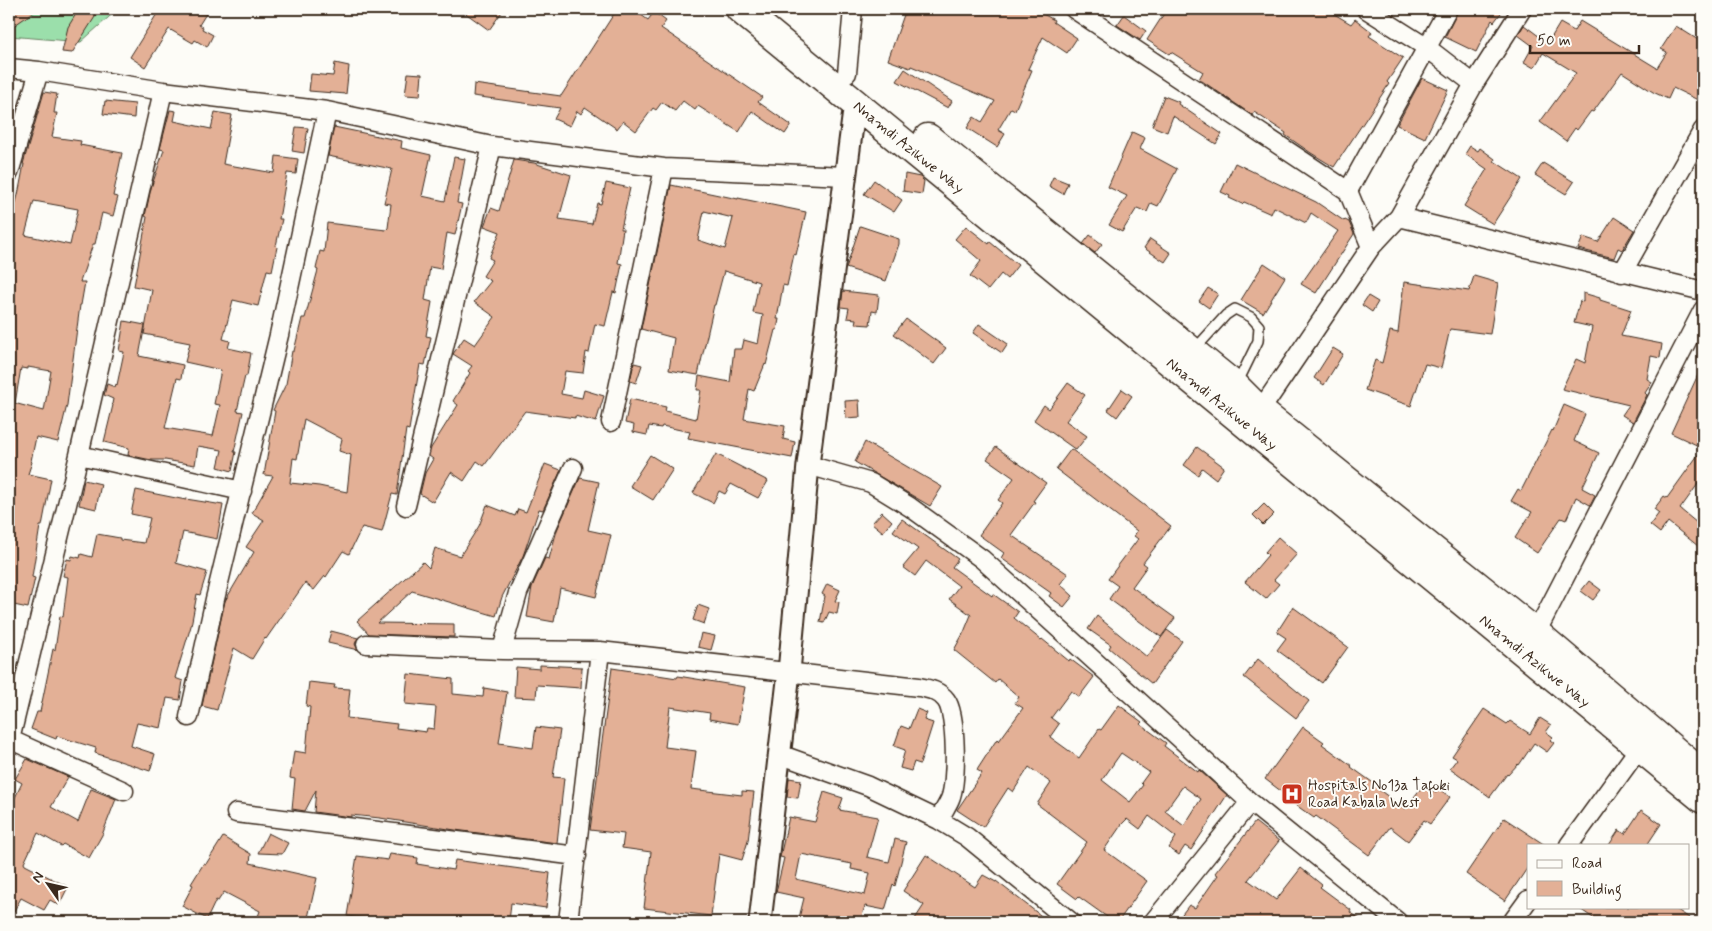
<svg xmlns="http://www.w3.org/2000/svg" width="1712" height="931" font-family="Mynerve,sans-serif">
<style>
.green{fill:#9bdfab;stroke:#6b8464}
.building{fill:#e3b096;stroke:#3b2a1e;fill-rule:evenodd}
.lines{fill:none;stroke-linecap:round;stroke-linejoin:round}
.service-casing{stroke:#3b2a1e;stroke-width:12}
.minor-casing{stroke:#3b2a1e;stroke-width:21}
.tertiary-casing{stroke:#3b2a1e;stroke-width:25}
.trunk-casing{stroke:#3b2a1e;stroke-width:31}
.service{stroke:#fdfcf7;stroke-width:9}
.minor{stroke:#fdfcf7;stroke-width:18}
.tertiary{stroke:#fdfcf7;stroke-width:21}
.trunk{stroke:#fdfcf7;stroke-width:28}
.labels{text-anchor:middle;stroke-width:4;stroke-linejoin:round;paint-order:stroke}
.street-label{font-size:15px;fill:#3b2a1e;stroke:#fdfcf7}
.poi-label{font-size:15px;fill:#3b2a1e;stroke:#fdfcf7;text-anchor:start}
</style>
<rect width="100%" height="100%" fill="#fdfcf7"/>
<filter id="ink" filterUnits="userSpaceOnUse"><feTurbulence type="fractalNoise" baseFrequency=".02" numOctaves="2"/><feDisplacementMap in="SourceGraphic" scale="10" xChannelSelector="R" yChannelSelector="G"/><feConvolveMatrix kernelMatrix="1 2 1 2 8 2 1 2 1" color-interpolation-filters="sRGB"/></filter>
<g filter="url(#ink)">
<path class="green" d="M9,9h109l-37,33 -72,-6z"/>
<path class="building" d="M9,9h29l-29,20z
M79,9h21l-28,44 -10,-1 6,-25z
M160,9h49l-10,16 4,2 -1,2 11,6 -6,12 -12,-7 -2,3 -24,-14 -24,38 -15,-10z
M460,9h44l-15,21z
M617,9h16l15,11 6,-8 12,9 -5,7 101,69 -4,5 33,23 -6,9 -33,-23 -13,21 -41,-26 -3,4 -12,-9 -8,10 -13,-9 -6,8 -3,-2 -17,23 -13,-10 -6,8 -32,-22 -4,7 -4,-3 -7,15 -16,-7 6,-11 -87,-12 1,-12 87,12z
M906,9h128l20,11 -1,2 24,16 -10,15 -24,-16 -15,32 4,1 -17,40 -4,-2 -13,22 7,4 -8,13 -30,-19 7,-11 8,5 13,-21 -84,-35 -1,2 -22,-8z
M1167,9h159l25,15 4,-5 17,13 -3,4 34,22 -16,24 2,2 -55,83 -23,-14 -26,-18 1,-2 -32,-21 -2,3 -53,-36 4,-7 -32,-20 -2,2 -22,-14z
M1459,9h45l-10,13 -2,-2 -16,32 -31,-15z
M1124,15l22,16 -6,9 -23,-15z
M1580,21l77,47 10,-16 -6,-3 15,-23 27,17v46l-5,11 -25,-12 -5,11 -15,-7 -31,-20 -29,40 -2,-1 -14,19 -2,-2 -9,13 -26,-19 36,-49 -33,-20 -9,15 -10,-6 9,-16 -15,-11 6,-10 24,18 12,-20 14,8z
M335,63l14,3 -3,28 -37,-3 2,-17 22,2z
M905,69l47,32 -4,7 -51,-27z
M408,73l14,1 -2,22 -15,-1z
M1422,78l26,12 -23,48 -28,-13z
M44,92l13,2 -3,19h3l-5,24 29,4 -1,4 42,8 -9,43 5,1 -5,19 -11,-3 -7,31h-2l-13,38h5l-4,23h-1l-13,100 -9,37 -22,-5 -5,24 1,1 -4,12 23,5 -9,47h-2l-8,51 3,1 -7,30 -19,-4v-118l3,-18 -3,-1v-239l9,-33 6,-31h-1zM34,201l44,8 -8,36 -45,-10zM28,367l23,4 -7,40 -34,-9 5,1 6,-35 7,1z
M1164,96l15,6 -1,2 44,30 -6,10 -43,-28 -6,16 -15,-6z
M105,101l30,3 -1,14 -31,-4z
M170,110l6,1 -2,10 37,8 4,-17 17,3 -9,49 51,9 2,-17 22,3 -2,15 -9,-1 -8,46h3l-6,27 1,1 -5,24 -5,-1 -9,36 -25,-6 -10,39 7,2 -2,7 23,5 -4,23h-2l-8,35 6,1 -9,40h2l-4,19 -14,-4 4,-17 -24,-4 -3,19 -30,-5h-14l-23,-5 1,-7 -25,-6 9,-37 -1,-1 1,-5 -9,-4 3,-11 8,3 1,-3 1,1 7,-33 -5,-1 5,-30 21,4 -6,31 44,9 -2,14 -4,-1 -12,50 48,8 7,-31 -6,-1 7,-34 -36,-8 5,-19 -46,-9 8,-44 -18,-4 13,-69 -2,-1 6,-28 13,-38 -4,-1z
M296,127l12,1 -4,25 -12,-2z
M334,127l68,14 -1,7 30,7 -9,41 23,5 9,-44 11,2 -8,44 5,1 -7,31 -8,-2 -6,36 -11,-2 -5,33 7,2 -6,34 5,1 -6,28 -5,-1 -11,66 -3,-1 -9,66 -5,-1 -10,38 -20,-5 -13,27 -6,-3 -17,26 -1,-1 -11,14 -9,-7 -39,56 -1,-1 -13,21 -18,-11 -17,62 -15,-4 23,-105 29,-49 -8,-5 18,-27 -12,-7 21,-37 -9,-1 11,-64 -2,-1 13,-26 6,-33h2l8,-33h3l13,-48 -2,-1 4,-18 4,1 3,-29 59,7 2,-2 3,-24 -7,-1 8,-34 -64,-13zM304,419l38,20 -3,12 12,4 -4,37 -28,-6 -29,-3 3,-25 4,1z
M1132,132l13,6 -5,11 37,20 -19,37 -7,-3 -4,9 -10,-4 -15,24 -13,-7 18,-29 -19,-9z
M1470,146l8,5 2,-3 15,11 -1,2 28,18 -29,45 -29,-18 23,-37 -22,-15z
M514,160l20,3 37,12 -12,44 33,5 5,-21 4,1 5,-21 24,5 -9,41h2l-5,34 4,1 -6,29 -3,-1 -8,34 -10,-2 -6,29 -3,-1 -3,21 -18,-2 -4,23 21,4 2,-8 20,6 -8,26 -21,-6v2l-50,-7 -41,55 -7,-5 -13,20 -13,-9 -18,30 -13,-8 5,-21 8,-14 -4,-3 2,-8 27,-43 -5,-4 17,-28 -2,-2 4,-5 -19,-12 11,-16 11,7 20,-28 -21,-15 17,-21 -8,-5 10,-16 -4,-2 11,-26 -16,-6 7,-18 8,3z
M1235,163l81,39 28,19 1,-1 4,2 5,12 -38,59 -15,-9 37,-53 -27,-18 -5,10 -32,-16 -3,7 -27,-12 -2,2 -13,-6 1,-2 -9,-4z
M1543,163l31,19 -8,12 -31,-19z
M905,174l15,3 4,4 -2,13 -19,-3z
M1053,177l15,6 -5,11 -14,-8z
M874,180l28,20 -8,12 -30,-18z
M671,185l67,14v-1l68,14 -10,43 -2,-1 -7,32 -4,-1 -6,34h2l-2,11h-2l-9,35 -1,-1 -11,27 -5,-2 -5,30 41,7 -2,13 12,3 -3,16 -104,-20 2,-6 -28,-6 -1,2 -12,-2 -2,9 -14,-3 1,-7 -9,-2 5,-24 36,8 -1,4 31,8 5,-29h-4l2,-14 31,6 4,-33h8l2,-9 14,4 5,-29 -10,-2 6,-31 -35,-11 -9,34h-1l-16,70 -29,-5 5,-32 -33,-9zM704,211l29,7 -8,31 -27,-9z
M1614,217l20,13 -12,20 -4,-2 -4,10 -36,-9 5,-12 15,5z
M860,226l39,13v5l-13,37 -40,-13z
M966,226l23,18 1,-2 28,23 -11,14 -6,-5 -13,16 -18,-14 11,-15 -26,-22z
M1090,235l12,9 -7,9 -12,-9z
M1150,239l21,14 -6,9 -21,-14z
M1264,263l21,14 -22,36 -22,-13z
M1474,276l24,7 -8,51 -40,-5 -9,39 -16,-4 -14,42 -46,-16 10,-30 7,3 8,-32 8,2 6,-51 65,9z
M1208,288l10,6 -9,14 -10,-7z
M843,291l36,4 -2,17 -5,-1 -2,14 -15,-1 1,-5 -9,-1 2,-10 -8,-1z
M1583,293l17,5v2l31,10 -10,26 41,8 -2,14 -9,-2 -4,23 5,3 -7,11 2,2 -14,27 -11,-7 7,-10 -67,-16 14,-30 9,4 7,-36 -18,-4 6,-22 3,1z
M1368,296l10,6 -6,10 -10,-7z
M906,319l40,29 -12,16 -40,-30z
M979,324l29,20 -6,9 -29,-20z
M1333,348l10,6 -19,31 -10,-7z
M634,363l8,2 -6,18 -6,-2z
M1703,364v84l-32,-15z
M1068,383l17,12 -19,26 21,15 -11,14 -42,-30 10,-15 5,4z
M1122,389l10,7 -15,21 -9,-7z
M859,400l1,17 -14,1 -1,-17z
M1564,405l21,9 -11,27 25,12 -17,35 13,7 -5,10 -14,-8 -10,23 -5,-2 -24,35 -22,-15 17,-26 -21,-11 7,-12 3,2 31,-61 1,1z
M865,442l77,45 -12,19 -75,-44z
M996,447l50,36 -13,18 2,1 -24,33 57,39 -8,10 13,12 -9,11 -15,-11 2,-3 -50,-35 3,-5 -25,-18 23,-32 -4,-3 16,-22 -27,-19z
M1197,447l27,20 -8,12 -14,-11 -4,7 -14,-10z
M1703,448v29l-23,32 23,19v22l-35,-28 -8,11 -10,-8 9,-12 -5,-4 10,-13 3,2z
M1071,449l100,77 -28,37 4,3 -15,21 43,31 -14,19 -52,-38 9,-13 -10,-7 30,-40 -4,-3 3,-5 -81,-62z
M716,454l52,27 -10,17 -27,-14 -6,10 -6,-3 -6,12 -20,-10z
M650,455l23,14 -20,31 -23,-14z
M545,464l16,6 -18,40 -4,-1 -16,47 -21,41 -6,19 -84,-25 -35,32 77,1v13l-85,-3 -12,-13 66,-59 6,6 6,-20 25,8 19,-30 8,-21 28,11 3,-7 8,3z
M580,478l19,4 -11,48 23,5 -15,62 -36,-9 -6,34 -27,-5 5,-30 13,-29 4,1 8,-29z
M84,480l17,4 -5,25 -17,-4z
M136,490l50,10v-1l37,6 -6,34 -34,-7 -7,31 31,9 -7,23 -3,-1 -6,32 -16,52 8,3 -3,19 -13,-2 -6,30 -24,-5 -6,23 24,8 -5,17 -55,-18 1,-5 -39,-12 -1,3 -25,-10 6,-17h3l13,-63 2,1 5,-34 3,1 5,-40 -5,-1 4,-17 4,1 1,-4 8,2 1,-4 11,3 5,-23 23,4v2l24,3 6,-25 -19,-4z
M1264,504l10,10 -11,11 -10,-10z
M882,512l10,9 -9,11 -11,-9z
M902,519l56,40 -6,8 40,29 1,-2 25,18 -4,6 27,22 1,-1 27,22 1,-2 24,18 -15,20 -8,-6 -20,27 8,6 -9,13 29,21 20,-29 2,1 18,-25 23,17 -2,2 26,19 -2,3 34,26 1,-2 28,25 -36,55 -6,-4 -6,9 -10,-7 7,-11 -27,-21 -9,13 -13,-10 -5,5 -18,26 43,31 -29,41h-4l-35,-25 -2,2 -20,-15 30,-42 -50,-38 14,-21 -22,-16 -16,25 -5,-4 -25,39 -26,-17 25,-37 -5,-3 20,-31 2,2 24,-33 -8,-5 4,-6 -21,-18 -3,4 -41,-33 10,-18 7,-17 -22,-16 10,-13 -33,-25 -11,15 -12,-9 15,-18 -25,-18zM1121,753l28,19 -8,11 2,2 -13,17 -28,-22zM1183,786l18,13 -17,27 -19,-15z
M1278,537l19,17 -23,26 5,4 -13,15 -21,-17 23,-27 -3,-3z
M1589,581l12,9 -8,10 -12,-9z
M827,584l13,6 -5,11 4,1 -2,12 -8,-2 -5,11 -4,-1 5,-26 -3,-2z
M698,605l11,4 -5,15 -11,-4z
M1293,607l55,40 -26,36 -45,-33 9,-12 -9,-6z
M1097,616l50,41 20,-27 15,11 -30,43 -43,-36 2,-3 -23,-16z
M331,631l27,7 -3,6 3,6 -30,-7z
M701,633l14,3 -4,14 -13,-3z
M1258,659l51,42 -13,17 -52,-41z
M540,665l42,2 -1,21 -44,-3 -1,13 -22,-1 2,-30 24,2z
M612,668l65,10 1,-2 67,11 -7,37 -29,-5 1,-6 -40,-6 -5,40 31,4 -5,38 51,6v-4l12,1 -6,49 -6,19 -23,-6 -8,62 -67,-8 7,-56 -29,-4 2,-14 -34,-4z
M408,674l45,5v15l30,3 1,-9 23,4 -8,51 34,5 3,-21 24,3 -7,47 11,1 -7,65 -102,-13 -75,-12 -29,-3v2l-37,-5 2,-22 -11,21 -13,-2 3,-30 -5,-1 4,-27 12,2 4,-46 -4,-1 3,-24 26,3 -1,3 16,1 -3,29 50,6 -1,4 30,4 1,-4 7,1 2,-22 -31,-3z
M917,709l10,4 -3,7 9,3 -13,41 -6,-2 -3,9 -11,-3 5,-18 -11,-4 7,-20 8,3z
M1484,709l23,15 3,-3 20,13 10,-16 11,7 -5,7 7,5 -3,3 4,3 -7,9 -13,-9 -15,22 -1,-1 -10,11 -1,-1 -17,23 -40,-29 7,-9 -5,-3z
M1303,727l21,15 -2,2 30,22 -1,1 28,20 -1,2 27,20 19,-25 12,9 3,-4 11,8 -20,27 -6,-4 -16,21 -18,-14 -21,28 -53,-39 -2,2 -21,-15 1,-2 -29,-22z
M27,759l41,18 -17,30 27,15 13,-33 25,10 -14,36 -13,23 -26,-14 -2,2 -23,-13 -14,30 1,2 43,22 -9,18 -9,-5 -6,10 -23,-12 -12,22v-110l13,-27 -7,-4z
M789,778l12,2 -3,18 -11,-1z
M824,792l19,6 -4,12 39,7 -11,40 22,5 6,-23 11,3 -11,44 -2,-2 -8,26 -20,-4 -5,16h-62l6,-24 -28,-6 8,-34 -4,-1 9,-40 26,5zM801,854l51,10 -1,5 19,4 -5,22 -69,-16z
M1641,810l20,14 -14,21h-38l10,-15 6,4z
M1504,818l41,27h-17v22l-23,34 -39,-27z
M1255,822l24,19 -31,39 28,20 25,-32 21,17 -2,2 31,23 -1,2 14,10h-188l13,-17 6,3 23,-33 -3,-2z
M268,833l20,10 -6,11 -24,-1z
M223,837l28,17 -1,9 67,15 -10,44h-51l4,-11 -36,-19 -6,9 -2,-1 -9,19 -25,-13 11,-21 -2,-1 13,-21 2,1z
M390,854l28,4 -1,6 36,6 2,-10 95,13 -4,35 -35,-5 -2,19h-109l-53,-6 10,-60 31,4z
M926,855l49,32 8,-12 13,7v-1l53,41h-136l11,-17 -21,-14z
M1577,907h96l22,15h-96z"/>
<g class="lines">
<g class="service-casing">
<path id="service" d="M1195,349l31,-34 9,-6 16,8 8,9 -1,15 -21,43"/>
</g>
<g class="minor-casing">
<path id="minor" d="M1074,9l274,182 23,56
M1366,9l60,38 48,37
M9,68l30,3 124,20 164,20 165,35 172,22 181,8
M847,73l6,-64
M9,173l30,-102
M1348,191l100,-182
M1399,217l304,74
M1622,273l81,-143
M1260,411l111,-164 28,-30 75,-133 48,-75
M611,422l53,-254
M79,455l163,36
M808,465l63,18 39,24 72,52 268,243 148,120
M406,506l86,-360
M1536,633l167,-323
M366,644l136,6 98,1 319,36c11,2 20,4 27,13 11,14 11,83 4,99 -3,7 -8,14 -11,21
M502,650l16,-57 55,-125
M189,717l26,-118 64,-264 48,-224
M9,739l115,52
M9,744l70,-289 84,-364
M779,754l89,32 71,34 28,17 104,85
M236,813l341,43
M1569,845l71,-98
M568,922l32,-271
M1153,922l97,-120
M1512,922l16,-22"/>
</g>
<g class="tertiary-casing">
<path id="tertiary" d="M760,922l29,-250 19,-207 47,-362"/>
</g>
<g class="trunk-casing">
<path id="trunk" d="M740,9l963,790
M928,138l308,249 24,24 276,222 167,142"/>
</g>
<use href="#service" class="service"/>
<use href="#minor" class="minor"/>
<use href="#tertiary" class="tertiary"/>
<use href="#trunk" class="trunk"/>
</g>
</g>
<defs>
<g id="hospital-square" transform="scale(1.125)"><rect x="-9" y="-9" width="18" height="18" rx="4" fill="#c8321e" stroke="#fdfcf7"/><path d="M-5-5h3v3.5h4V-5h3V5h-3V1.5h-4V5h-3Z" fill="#fff"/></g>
</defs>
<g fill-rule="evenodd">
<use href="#hospital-square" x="1292" y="794"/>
</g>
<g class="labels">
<g class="street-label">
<text transform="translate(909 147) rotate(39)" y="5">Nnamdi Azikwe Way</text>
<text transform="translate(1222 404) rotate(39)" y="5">Nnamdi Azikwe Way</text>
<text transform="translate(1535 661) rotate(39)" y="5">Nnamdi Azikwe Way</text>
</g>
<g class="poi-label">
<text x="1308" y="790">Hospitals No13a Tafoki<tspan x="1308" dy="17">Road Kabala West</tspan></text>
</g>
</g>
<rect width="1712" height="931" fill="none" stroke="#fdfcf7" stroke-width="30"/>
<rect x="15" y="15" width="1682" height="901" fill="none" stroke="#3b2a1e" stroke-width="2" filter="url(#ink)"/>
<rect x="1527" y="844" width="162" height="65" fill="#fdfcf7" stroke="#afa8a0"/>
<rect x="1537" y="860" width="25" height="8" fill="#fdfcf7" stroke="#afa8a0"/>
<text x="1572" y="868" font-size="15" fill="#3b2a1e">Road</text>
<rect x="1537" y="881" width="25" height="15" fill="#e3b096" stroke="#afa8a0"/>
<text x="1572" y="894" font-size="15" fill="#3b2a1e">Building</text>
<g transform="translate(48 884) rotate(304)" stroke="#fdfcf7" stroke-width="4" paint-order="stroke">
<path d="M0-4L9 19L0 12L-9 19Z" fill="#3b2a1e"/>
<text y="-8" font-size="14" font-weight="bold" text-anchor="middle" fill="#3b2a1e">N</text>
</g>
<path d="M1530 45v8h109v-8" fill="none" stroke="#3b2a1e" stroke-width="2.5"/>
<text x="1537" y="45" font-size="15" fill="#3b2a1e" stroke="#fdfcf7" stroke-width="4" paint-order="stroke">50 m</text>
</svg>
